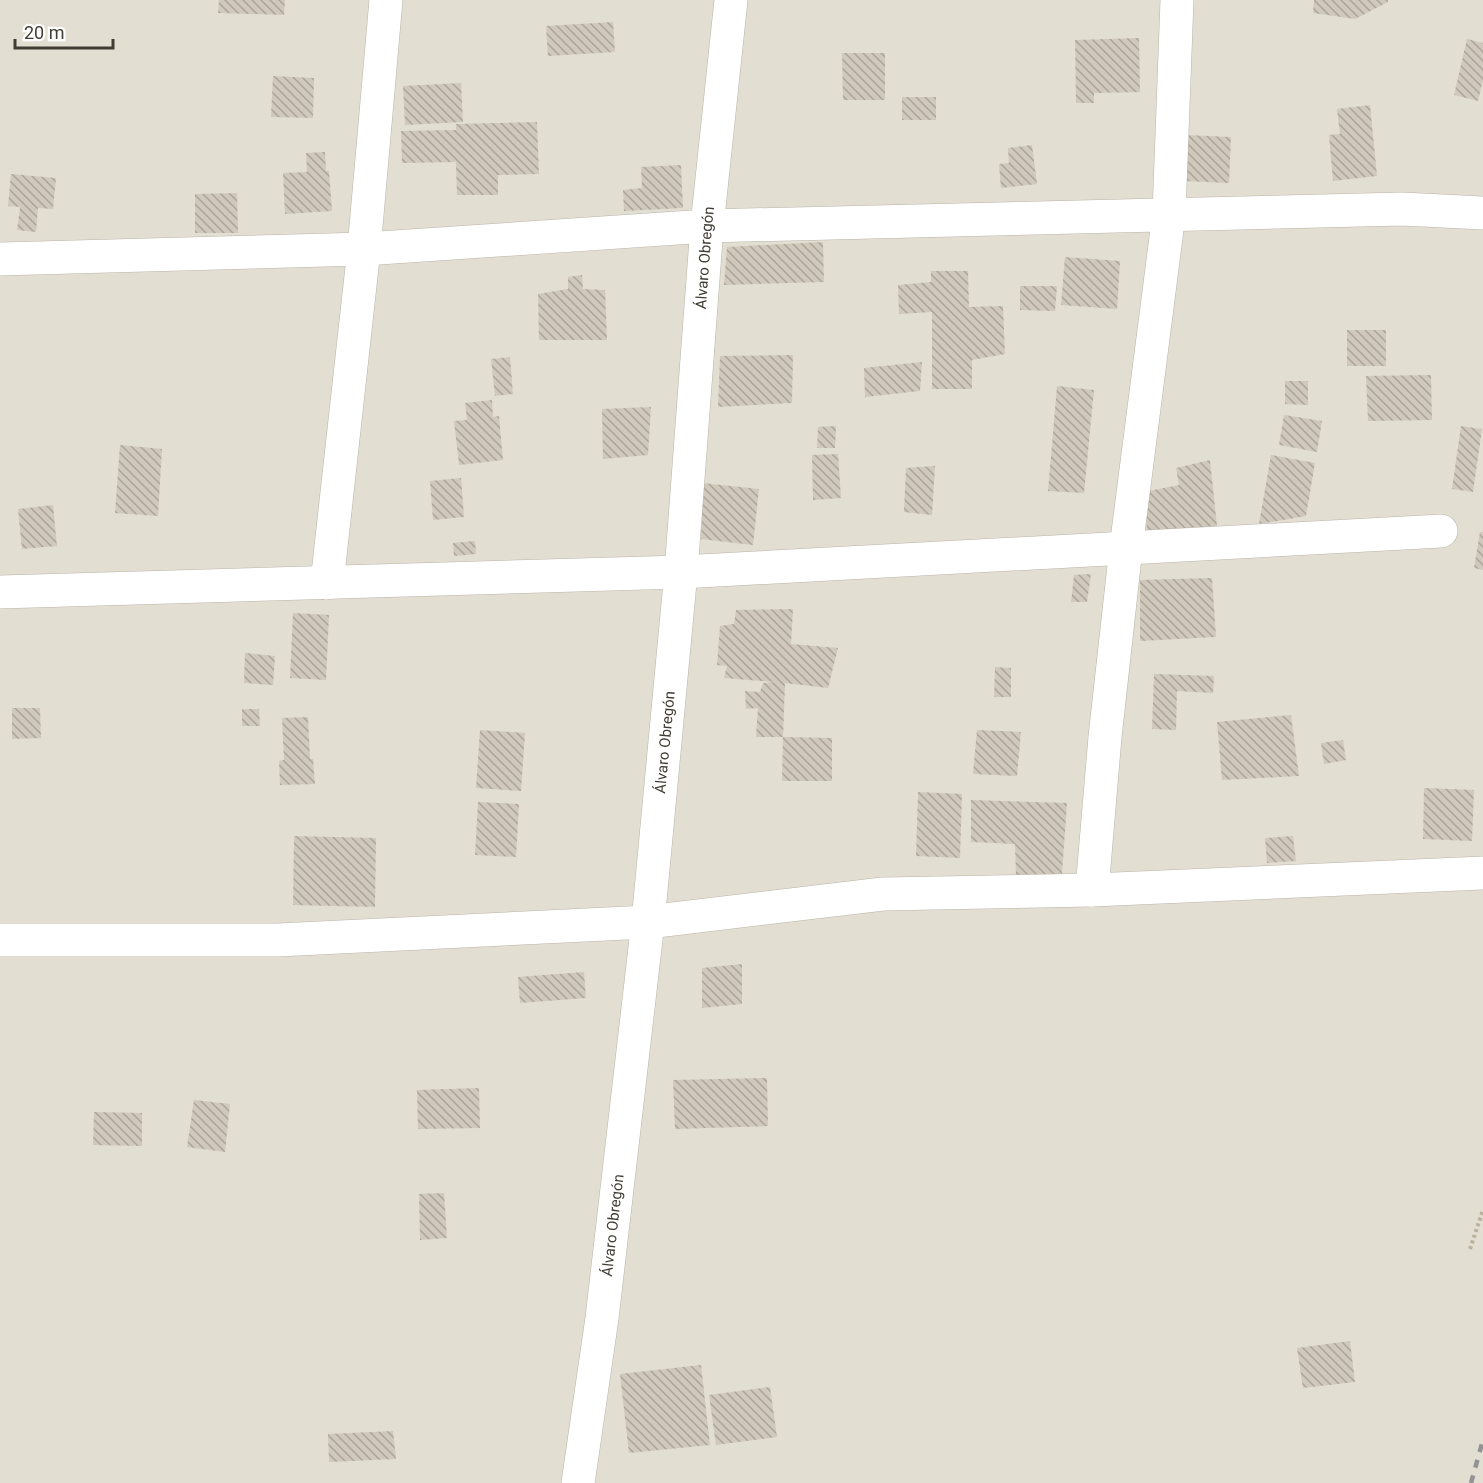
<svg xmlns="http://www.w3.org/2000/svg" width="1483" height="1483" font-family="Roboto,sans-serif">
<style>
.residential{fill:#e3ded2}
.building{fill:url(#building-back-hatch)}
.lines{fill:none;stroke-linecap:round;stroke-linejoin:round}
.minor-casing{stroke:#bab4a8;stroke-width:34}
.path{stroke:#bab09b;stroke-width:4;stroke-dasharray:3 3;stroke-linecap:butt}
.minor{stroke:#fff;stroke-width:33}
.rail{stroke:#939393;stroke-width:4.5;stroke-dasharray:8 8;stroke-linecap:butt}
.labels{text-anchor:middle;stroke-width:6;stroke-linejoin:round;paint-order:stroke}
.street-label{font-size:15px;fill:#413d34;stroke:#fff}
</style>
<defs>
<pattern id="building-back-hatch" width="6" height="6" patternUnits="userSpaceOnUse" patternTransform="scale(1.5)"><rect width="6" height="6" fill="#d0c8bb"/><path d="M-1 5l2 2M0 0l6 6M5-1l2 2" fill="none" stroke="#aaa499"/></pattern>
</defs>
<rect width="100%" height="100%" fill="#f0ede4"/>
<path class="residential" d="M0,0h1483v1483h-1483z"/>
<path class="building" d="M219,0h66l-1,15 -66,-2z
M1314,0h74v2l-33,17 -42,-6z
M613,22l2,30 -67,4 -2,-30z
M1139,38l1,54 -46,1v10h-18l-1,-63z
M1467,39l16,4v37l-5,21 -24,-6z
M842,53h43v47h-42z
M273,76l41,2 -1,40 -42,-1z
M461,83l2,39 -58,3 -2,-39z
M902,97h34v23h-34z
M1370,105l7,71 -44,5 -4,-46 11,-1 -3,-25z
M537,122l2,52 -41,1v20h-41l-1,-33 -54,1 -1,-32 55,-1v-6z
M1187,135l44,2 -2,46 -44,-2z
M1032,145l5,39 -36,4 -2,-24 10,-1 -1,-15z
M325,152l1,19h3l3,40 -47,3 -2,-41 24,-1 -1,-19z
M681,165l2,43 -59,3 -1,-21 19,-2 -1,-21z
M11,174l45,4 -3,31 -15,-1 -2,24 -19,-2 3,-23 -12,-1z
M237,193l1,40h-43v-39z
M823,242l1,40 -100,3 3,-38z
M1065,257l55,4 -3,48 -56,-4z
M931,271h37l1,36 34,-1 2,48 -33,6v29h-40v-77l-33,2 -1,-29 33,-3z
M582,275l1,14 22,1 2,50h-68l-1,-46 30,-5v-12z
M1020,286h37l-2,25 -35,-1z
M1347,330h39v36h-39z
M793,355l-1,48 -74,4 2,-51z
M510,357l3,37 -18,2 -4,-37z
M922,362l-2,29 -55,6 -1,-29z
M1431,375l1,45 -64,1 -2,-45z
M1285,381h23v24l-23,-1z
M1057,386l37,4 -10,103 -36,-2z
M492,400l1,17 6,-1 4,44 -44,5 -5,-44 13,-1 -2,-17z
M651,407l-3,48 -45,4 -1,-50z
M1284,415l38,6 -5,31 -38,-7z
M836,426l-1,22h-18l1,-21z
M1461,426l21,3 -9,63 -21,-3z
M120,445l42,4 -4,67 -43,-3z
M838,454l3,44 -28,2 -1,-45z
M1271,455l44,8 -9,53 -47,8z
M1210,460l7,66 -70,5 -3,-39 35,-7 -3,-17z
M935,466l-3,49 -28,-3 2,-44z
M461,478l3,39 -31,3 -3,-39z
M703,483l56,6 -6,56 -52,-6z
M53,505l4,41 -35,3 -4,-40z
M1480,532h3v38l-9,-2z
M475,541l1,13 -22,2 -1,-13z
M1091,574l-4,28h-16l3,-27z
M1212,578l4,59 -76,4v-61z
M793,609l-2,35 47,4 -10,40 -43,-5 -2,54h-27l2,-29 -12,1 -1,-18 15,1 3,-9 12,-1 -51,-4 3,-12 -10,-1 3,-39 14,-2 2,-14z
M293,613l36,2 -3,65 -36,-2z
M245,653l30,3 -2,29 -29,-2z
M995,667l16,1v29h-17z
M1154,674l60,2 -1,17 -36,-2 -1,39 -24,-1z
M12,708h28l1,30 -29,1z
M242,709h17l1,17h-18z
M1291,715l8,61 -77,4 -5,-58z
M308,717l2,42h3l2,25 -35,1 -1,-24 5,-1 -2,-42z
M480,730l45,3 -4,58 -45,-3z
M977,730l44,2 -4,44 -44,-2z
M783,737l49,1v43h-50z
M1343,740l3,20 -22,4 -3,-21z
M1424,788l50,2 -2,51 -49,-2z
M918,792l44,2 -2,64 -44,-2z
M971,800l96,3 -5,71 -46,2 -1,-32 -44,-2z
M478,802l41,2 -3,53 -41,-2z
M294,836l82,2 -1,69 -82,-2z
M1293,836l3,25 -29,2 -2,-25z
M742,964v40l-40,4v-40z
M584,972l2,26 -66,5 -2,-26z
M767,1078l1,48 -93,3 -2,-49z
M479,1088l1,40 -62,1 -1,-39z
M194,1100l36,4 -5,48 -38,-5z
M94,1112l48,1v33l-49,-1z
M444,1193l3,45 -27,2 -1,-46z
M1350,1341l5,41 -52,6 -6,-40z
M701,1365l9,80 -81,8 -9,-79z
M770,1387l7,50 -61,8 -7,-50z
M393,1431l3,28 -67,3 -1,-28z"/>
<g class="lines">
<g class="minor-casing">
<g id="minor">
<path d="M1177,0l-8,214 -43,334 -21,189 -13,153 391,-17"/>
<path d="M0,259l364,-10 343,-23 695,-17 81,4"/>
<path d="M327,583l37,-334 22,-249"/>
<path d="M0,592l681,-20 760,-41"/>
<path d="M0,940h278l370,-18 235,-28 209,-4"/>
<path id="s1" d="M578,1483l24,-165 46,-396 33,-350 26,-346 24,-226"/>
</g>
</g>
<path class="path" d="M1470,1249l13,-39"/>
<use href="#minor" class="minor"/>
<path class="rail" d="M1471,1483l12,-43"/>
</g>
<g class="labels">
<g class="street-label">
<text dy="5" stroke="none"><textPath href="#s1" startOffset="1232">Álvaro Obregón</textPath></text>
<text dy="5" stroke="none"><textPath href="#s1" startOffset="746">Álvaro Obregón</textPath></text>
<text dy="5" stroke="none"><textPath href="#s1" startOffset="260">Álvaro Obregón</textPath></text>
</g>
</g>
<path d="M15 39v9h98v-9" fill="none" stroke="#413d34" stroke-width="3"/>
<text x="24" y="39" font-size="18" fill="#413d34" stroke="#ffffff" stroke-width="4.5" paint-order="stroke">20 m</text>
</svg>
